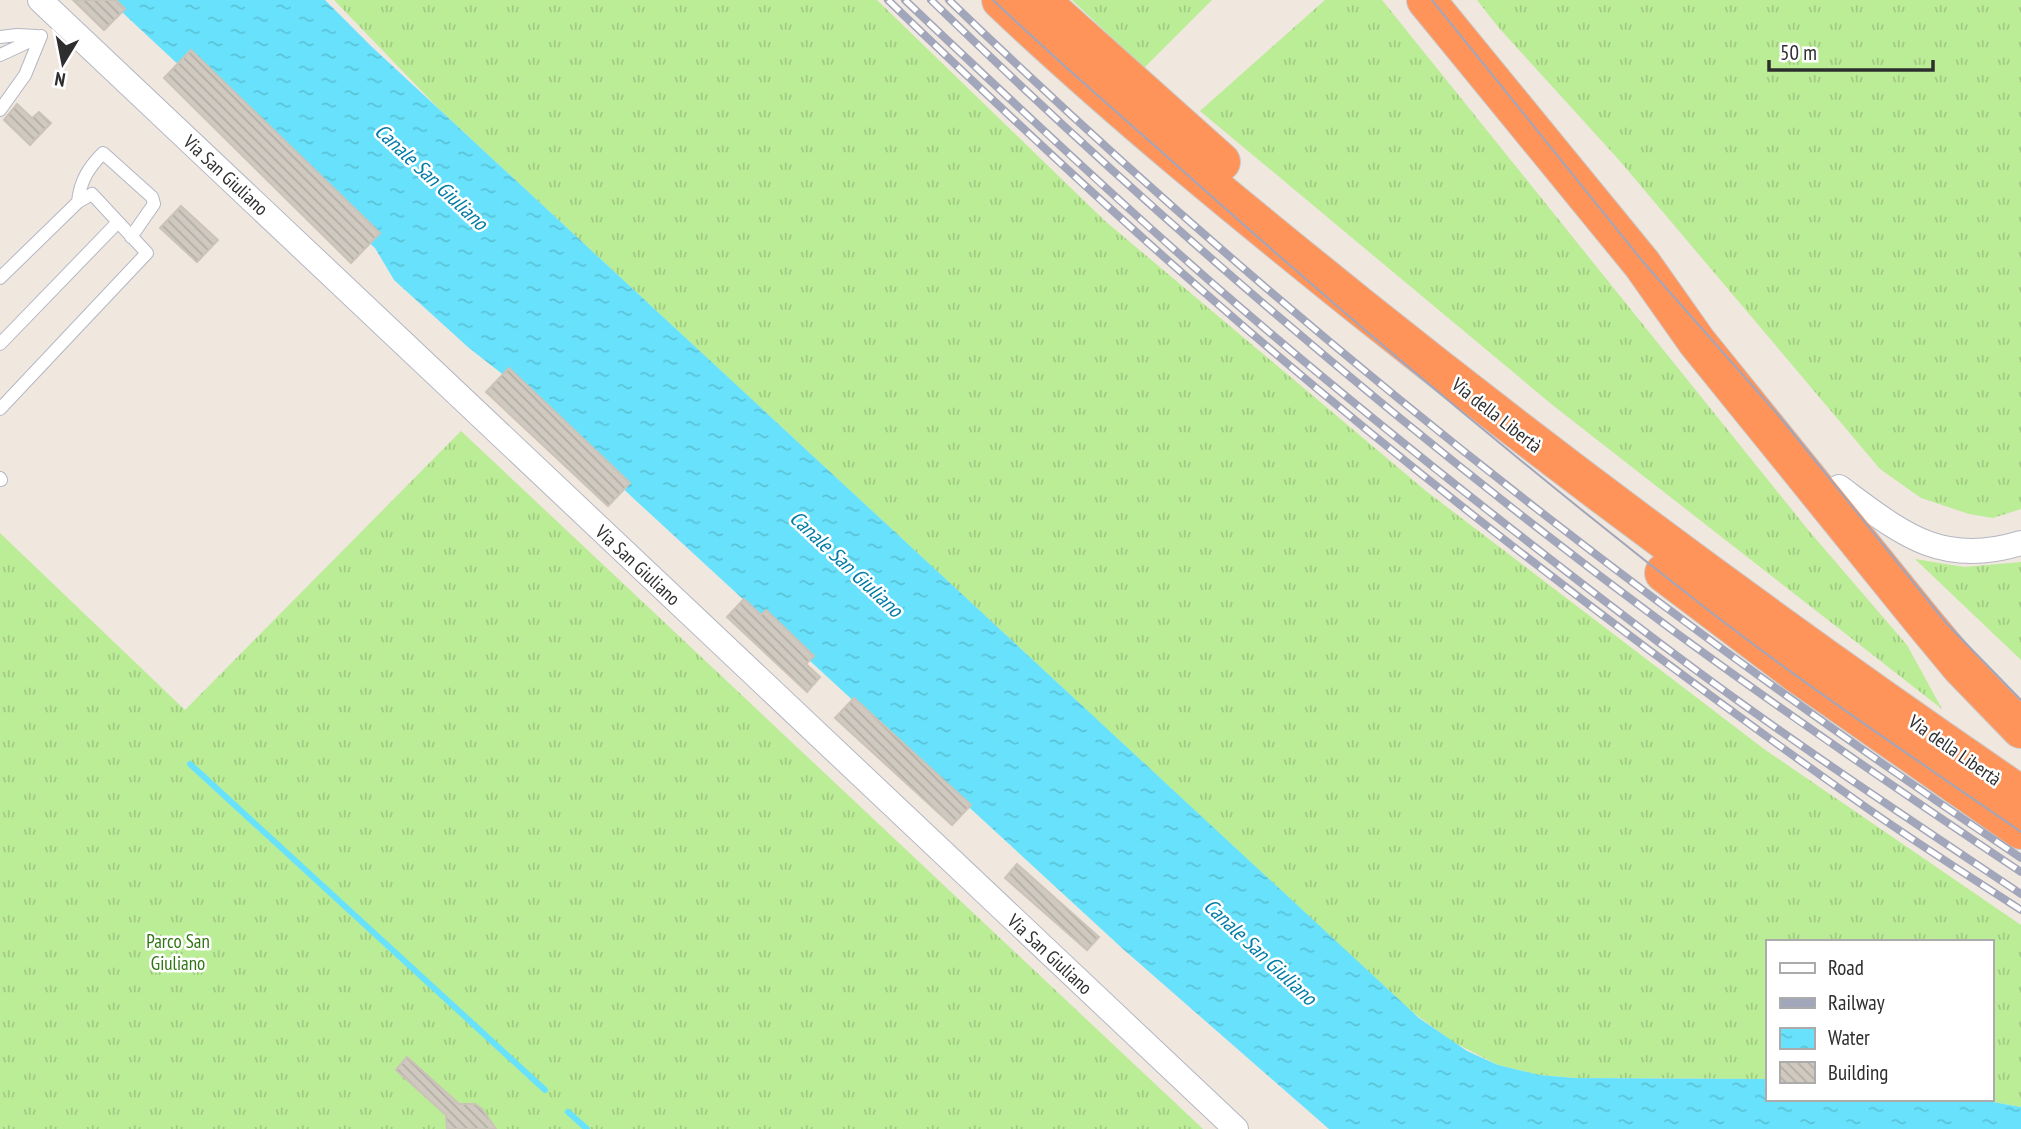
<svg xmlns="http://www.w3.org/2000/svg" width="2021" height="1129" font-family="'PT Sans Narrow',sans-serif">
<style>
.grass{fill:url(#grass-tufts)}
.water{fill:url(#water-ripples)}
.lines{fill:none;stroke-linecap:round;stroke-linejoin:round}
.stream{stroke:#68e2fc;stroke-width:6}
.building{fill:url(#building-back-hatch);stroke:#ccc3b8;stroke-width:2}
.lane-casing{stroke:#b3b7c2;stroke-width:14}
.street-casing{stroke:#b3b7c2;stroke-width:26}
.highway-casing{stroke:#c9c9c9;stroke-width:40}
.lane{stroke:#fff;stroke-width:12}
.street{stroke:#fff;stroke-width:24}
.highway{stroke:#ff945b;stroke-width:38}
.tram{stroke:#a1a6ba;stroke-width:2}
.rail-casing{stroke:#a1a6ba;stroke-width:8}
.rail{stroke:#fff;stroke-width:5;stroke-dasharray:16;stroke-linecap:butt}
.labels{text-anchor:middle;stroke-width:5;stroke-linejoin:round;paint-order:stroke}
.street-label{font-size:19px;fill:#2e2e2e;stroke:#fff}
.park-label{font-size:19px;fill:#307513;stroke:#fff}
.water-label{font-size:21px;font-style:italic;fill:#017ca7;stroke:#fff}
</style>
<defs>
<pattern id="grass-tufts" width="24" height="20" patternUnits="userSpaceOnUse" patternTransform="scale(1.75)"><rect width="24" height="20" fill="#bbec96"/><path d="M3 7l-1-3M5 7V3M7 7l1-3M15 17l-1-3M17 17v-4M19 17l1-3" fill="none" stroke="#a1cb82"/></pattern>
<pattern id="water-ripples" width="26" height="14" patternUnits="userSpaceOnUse" patternTransform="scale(1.75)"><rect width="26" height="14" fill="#68e2fc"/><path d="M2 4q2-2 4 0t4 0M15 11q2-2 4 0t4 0" fill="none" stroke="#5ac2d8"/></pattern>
<pattern id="building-back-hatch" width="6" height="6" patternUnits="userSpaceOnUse" patternTransform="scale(1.75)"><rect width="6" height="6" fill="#cfc9c0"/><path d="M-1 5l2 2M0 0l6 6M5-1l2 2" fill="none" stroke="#b2ada5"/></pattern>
</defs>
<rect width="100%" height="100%" fill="#f0e7df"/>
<path class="grass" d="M334,0h543l228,221 321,270 338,258 257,176v182l-45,-8h15v-157h-224v137l-192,-1 -35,-3 -42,-10 -45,-23 -42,-31 -971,-901z
M1072,0h140l-68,68z
M1325,0h57l427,531 98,114 35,64 -387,-302 -355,-296z
M1477,0h544v509l-28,9 -24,-4 -48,-16 -41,-29 -261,-309 -120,-132z
M461,431l742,698h-1203v-596l185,177z
M1915,559l49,8 57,-5v98z"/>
<path class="water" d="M109,0h216l46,46 1048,972 48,33 31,14 42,10 35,3 192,1v20h209l45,8v22h-692l-206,-180 -491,-452 -131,-124 -32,-25 -75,-68 -19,-32z"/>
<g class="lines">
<path class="stream" d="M190,764l355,326
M568,1112l19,17"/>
</g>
<path class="building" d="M73,0h43l9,9 -21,21z
M191,50l189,183 -29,30 -187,-185z
M17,104l15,14 7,-6 12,11 -21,22 -26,-25z
M181,206l37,34 -21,22 -37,-34z
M509,368l121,115 -22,23 -122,-114z
M744,599l17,16 5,-5 48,46 -8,8 14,13 -13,15 -80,-75z
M854,698l117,107 -19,20 -117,-107z
M1017,864l82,73 -12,13 -82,-72z
M407,1057l52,47h16l7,5 14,20h-49l-1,-14 -50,-45z"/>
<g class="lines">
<g class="lane-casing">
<path id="lane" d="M0,37l17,-2 20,1
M0,55l41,-19
M0,110l25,-35 16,-39
M78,202c2,-21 11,-35 25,-49l49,44 2,7 -23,33
M0,278l78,-76 14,-8 55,59 -147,156
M0,344l118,-122
M0,478l1,2"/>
</g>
<g class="street-casing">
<path id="street" d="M40,0l1196,1129
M1839,487c61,45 101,81 182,56"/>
</g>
<g class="highway-casing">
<path id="highway" d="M1001,0c115,109 238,209 361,308 214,171 434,333 659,487
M1040,0l181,162
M1426,0l216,264 55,78 225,278 39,47 60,62
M1664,573l135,102 222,155"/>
</g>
<use href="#lane" class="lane"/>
<use href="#street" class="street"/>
<use href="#highway" class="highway"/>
<path class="tram" d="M993,0c64,61 132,119 198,178 169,151 342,296 521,435 100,77 205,147 309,219
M1432,0l212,263 136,154 167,207 74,76"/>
<g class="rail-casing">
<path id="rail" d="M888,0c104,100 209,199 317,293 207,181 427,349 652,508 53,38 109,73 164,109
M905,0c101,96 202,191 307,283 145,126 296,245 449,361 116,88 239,169 360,250
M931,0c232,225 484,440 744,632 113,83 229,162 346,240
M949,0c331,319 690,603 1072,858"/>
</g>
<use href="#rail" class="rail"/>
</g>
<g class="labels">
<g class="street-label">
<text transform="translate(226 175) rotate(43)" y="7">Via San Giuliano</text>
<text transform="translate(1497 415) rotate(38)" y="7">Via della Libertà</text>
<text transform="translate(638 565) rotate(43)" y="7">Via San Giuliano</text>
<text transform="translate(1955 750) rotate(35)" y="7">Via della Libertà</text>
<text transform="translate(1050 954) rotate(43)" y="7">Via San Giuliano</text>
</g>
<g class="park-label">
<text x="178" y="948">Parco San<tspan x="178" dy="22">Giuliano</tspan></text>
</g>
<g class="water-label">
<text transform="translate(431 177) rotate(43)" y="7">Canale San Giuliano</text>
<text transform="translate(846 564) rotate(43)" y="7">Canale San Giuliano</text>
<text transform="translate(1260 952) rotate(43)" y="7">Canale San Giuliano</text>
</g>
</g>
<rect x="1766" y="940" width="228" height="161" fill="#ffffff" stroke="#ababab" stroke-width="2"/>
<rect x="1780" y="963" width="35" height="10" fill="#ffffff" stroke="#ababab" stroke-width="2"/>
<text x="1828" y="975" font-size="21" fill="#2e2e2e">Road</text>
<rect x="1780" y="998" width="35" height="10" fill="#a1a6ba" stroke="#ababab" stroke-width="2"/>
<text x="1828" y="1010" font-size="21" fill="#2e2e2e">Railway</text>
<rect x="1780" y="1028" width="35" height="21" fill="url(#water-ripples)" stroke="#ababab" stroke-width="2"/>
<text x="1828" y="1045" font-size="21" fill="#2e2e2e">Water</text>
<rect x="1780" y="1062" width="35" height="21" fill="url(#building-back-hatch)" stroke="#ababab" stroke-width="2"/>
<text x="1828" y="1080" font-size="21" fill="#2e2e2e">Building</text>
<g transform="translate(63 63) rotate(190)" stroke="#ffffff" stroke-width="5" paint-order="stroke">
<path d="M0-5L12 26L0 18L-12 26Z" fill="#2e2e2e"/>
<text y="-10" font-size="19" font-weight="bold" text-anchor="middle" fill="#2e2e2e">N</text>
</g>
<path d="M1769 60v10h164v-10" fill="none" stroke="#2e2e2e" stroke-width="3.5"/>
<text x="1780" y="60" font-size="21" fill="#2e2e2e" stroke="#ffffff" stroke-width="5" paint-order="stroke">50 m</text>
</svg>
